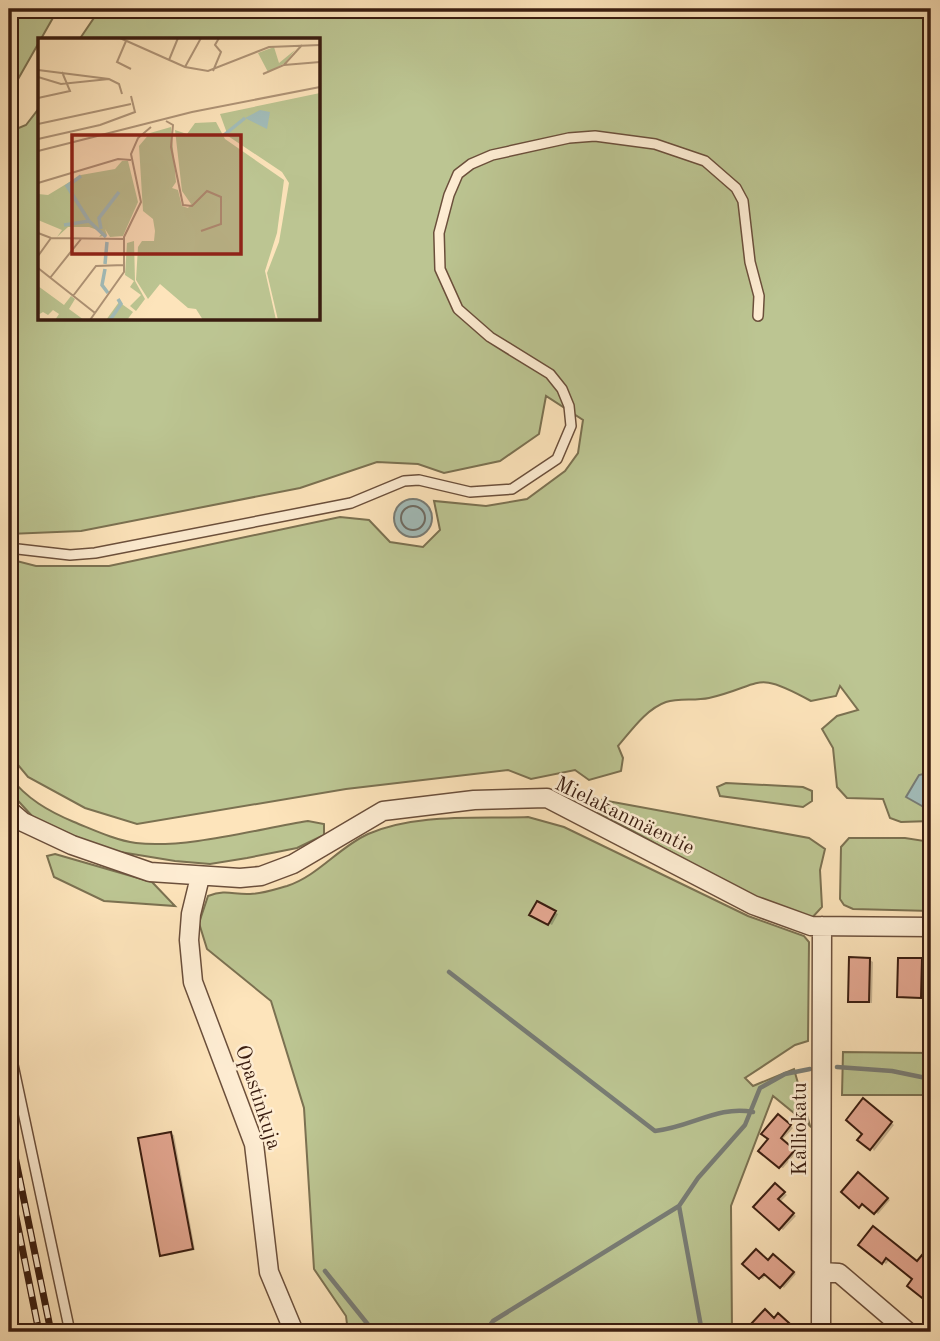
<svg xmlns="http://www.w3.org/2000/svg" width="940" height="1341" font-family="'Old Standard TT',serif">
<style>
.green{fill:#bcc592;stroke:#7b7151;stroke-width:2}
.water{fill:#a2bcb9;stroke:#787c75;stroke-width:2}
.shadow{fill:#0003}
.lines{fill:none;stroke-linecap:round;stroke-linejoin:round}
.shore{stroke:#6e6c64;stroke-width:2}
.stream{stroke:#787c75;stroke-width:4.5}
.building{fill:#e4a791;stroke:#3a1d10;stroke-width:2}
.service-casing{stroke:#6b4f3b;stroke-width:12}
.minor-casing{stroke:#6b4f3b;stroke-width:21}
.service{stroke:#feedd3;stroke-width:9}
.minor{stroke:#feedd3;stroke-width:18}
.rail-casing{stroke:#3a1d10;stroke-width:7}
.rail{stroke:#feedd3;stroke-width:4.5;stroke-dasharray:13;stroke-linecap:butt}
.labels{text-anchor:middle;stroke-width:5;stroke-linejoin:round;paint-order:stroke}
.street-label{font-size:21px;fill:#3a1d10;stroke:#feedd3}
.inset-river{fill:none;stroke:#a2bcb9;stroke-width:3.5}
.inset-road{fill:none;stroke:#af9477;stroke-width:2}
.view{fill:#8f2418;fill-opacity:0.15;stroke:#8f2418;stroke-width:3.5}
.inset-edge{fill:none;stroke:#3a1d10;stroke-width:3.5}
</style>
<rect width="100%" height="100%" fill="#fde4bb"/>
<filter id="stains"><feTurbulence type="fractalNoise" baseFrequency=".00286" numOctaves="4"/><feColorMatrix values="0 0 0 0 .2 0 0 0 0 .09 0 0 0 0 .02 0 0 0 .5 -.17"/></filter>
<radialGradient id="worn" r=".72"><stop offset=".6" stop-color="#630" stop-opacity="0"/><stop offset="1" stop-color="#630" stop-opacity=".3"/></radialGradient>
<path class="green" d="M9,9h49l-49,86z
M100,9h831v812l-30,1 -11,-4 -7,-19 -36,-1 -10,-11 -4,-39 -11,-19 15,-13 21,-6 -18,-24 -4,10 -25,5c-58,-32 -47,-16 -102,-3 -14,3 -30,0 -43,4 -20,7 -35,29 -48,44l5,12 -2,13 -32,9 -14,-10 -44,9 -23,-9 -162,19 -209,35 -52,-16 -57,-31 -19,-23v-195l27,7h73l231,-49 29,3 21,22 33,5 17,-17 -6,-29 52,5 41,-7 38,-28 13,-18 5,-33 -37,-24 -7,38 -39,27 -56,12 -26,-9 -41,-2 -77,26 -219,43 -72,3v-402l17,-7 14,-18v211h278v-278h-239z
M9,776c18,23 39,35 65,46 20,8 41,18 62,21 49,6 122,-14 172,-22l16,3v11l-27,13 -50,10 -37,6 -35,-3 -73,-12 -69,-32 -24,-26z
M726,783l77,4 9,4v10l-9,6 -83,-11 -3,-9z
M602,800l207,38 16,11 -5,21 2,37 -13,14 -36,-13 -175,-96z
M528,817l36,10 184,89 56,20 5,6 -1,99 -13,4 -50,33 8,8 41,-17 16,57 -37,-30 -42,110 1,126h-384l-2,-16 -32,-47 -10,-161 -33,-107 -64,-52 -8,-26 9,-27c19,-7 25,-1 42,-2 12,0 26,-5 37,-8 31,-10 52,-39 81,-52 48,-21 109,-15 160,-17z
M849,838h56l26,4v69l-78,-2 -9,-4 -4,-6 1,-52z
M55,854l97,28 23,24 -71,-5 -50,-24 -7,-21z
M843,1052l88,1v42h-89z"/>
<path class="water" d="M394 518a19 19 0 1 1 38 0a19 19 0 1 1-38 0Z
M931,772v39l-25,-14 13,-22z"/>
<path class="shadow" d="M538,903l20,11 -6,11 -20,-11z
M870,960l3,2 -1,41 -20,-1 -3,-1z
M921,960l3,2 -1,37 -21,-1 -3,-2z
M866,1102l28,23 -20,26 -9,-17z
M782,1118l11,10 -11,12 15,12 -14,16 -3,-1z
M171,1134l3,1 21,115 -30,6 -3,-2z
M861,1176l29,24 -12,14 -12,-9 -6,1z
M778,1187l9,8 -7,7 16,14 -13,14 -27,-23z
M860,1245l58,18 4,-5 9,6v39l-22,-17 6,-8 -25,-19 -4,5z
M777,1258l19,16 -12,14 -17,-14 -4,5 -3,-1 9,-17z"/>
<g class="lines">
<path class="shore" d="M401 518a12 12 0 1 1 24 0a12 12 0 1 1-24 0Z"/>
<path class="stream" d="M449,972l206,159c37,-4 63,-26 98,-19
M837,1067l55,4 39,8
M325,1271l49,61
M485,1332l8,-11 186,-115
M702,1332l-23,-126 19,-28 47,-53 15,-37 25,-14 25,-5"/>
</g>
<path class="building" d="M537,901l19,10 -8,14 -19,-10z
M849,957l21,1 -1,44h-21z
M898,958h24l-1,40 -24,-1z
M863,1098l29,24 -22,28 -13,-10 5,-6 -16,-14z
M778,1114l13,11 -10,13 14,12 -16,18 -21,-17 10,-12 -7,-5z
M171,1132l22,117 -33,7 -22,-118z
M858,1172l30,26 -14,16 -12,-10 -3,4 -18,-16z
M775,1183l10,9 -7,7 16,14 -15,17 -26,-23z
M873,1226l44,35 5,-6 9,8v42l-24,-19 5,-7 -26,-21 -4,6 -24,-19z
M756,1249l12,11 5,-6 21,18 -14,16 -16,-14 -5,5 -17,-15z
M765,1309l9,9 4,-5 21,19h-39l-9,-8z"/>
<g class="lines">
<g class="service-casing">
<path id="service" d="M9,548l61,7 25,-2 256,-50 53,-22 15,-1 51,12 42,-3 45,-30 14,-33 -2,-20 -7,-17 -12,-15 -60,-37 -32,-28 -18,-40 -1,-36 10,-38 9,-21 13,-10 21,-9 77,-17 26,-2 60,8 50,17 31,27 7,13 7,61 9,34 -1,20
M9,1046l61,286"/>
</g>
<g class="minor-casing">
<path id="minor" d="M9,810l14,12 49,23 78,27 90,6 21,-2 32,-12 90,-53 91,-11 73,-2 206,107 58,21 120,1
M200,877l-9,37 -2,26 4,42 61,162 15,128 25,60
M822,1272l17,1 69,59
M821,1332l1,-406"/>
</g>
<use href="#service" class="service"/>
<use href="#minor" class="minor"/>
<g class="rail-casing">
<path id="rail" d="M9,1127l42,205
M9,1182l30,150"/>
</g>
<use href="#rail" class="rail"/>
</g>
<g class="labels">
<g class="street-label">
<text transform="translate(625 815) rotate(26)" y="7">Mielakanmäentie</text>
<text transform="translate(259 1097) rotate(72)" y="7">Opastinkuja</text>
<text transform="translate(799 1129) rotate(-90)" y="7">Kalliokatu</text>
</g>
</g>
<g transform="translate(38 38)">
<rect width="282" height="282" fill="#fde4bb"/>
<path d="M236,9l5,16 16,-13 -10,13 -17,9 -10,-19zM282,55v227h-42l-11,-47 12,-31 10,-59 -7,-11 -54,-36 -8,-22zM178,84l9,17 59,41 -7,53 -12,38 11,49h-73l-7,-11 -8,-1 -28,-24 -12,15 -12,-19 2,-33 4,-6h12l1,-10 -2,-12 -10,-8 -4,-65 11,-13 21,-6 5,55 -4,6 6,2 4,16 6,2 3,-4 -9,-13 -7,-61 12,4 8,-11zM84,123h6l10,41 -15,34 -13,1 -5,-8 2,6 -8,2 4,-5 -14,-5h-21l-11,10 5,-7 -24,-10v-26l10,1 33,-20 34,-6zM96,203l1,40 10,18 -9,12 -6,-5 11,-11 -11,-8 4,-6 -9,-6 2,-32zM0,248l26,19 7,-9 4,3 -6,10 15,11h-29l4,-6 -6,-4 -5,5 -5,-3 -5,3zM81,264l14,10 -6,8h-21z" fill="#bcc592"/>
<path d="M222,72l10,2 -3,17 -22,-11z" fill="#a2bcb9"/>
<path class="inset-river" d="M186,97l21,-17M43,138l-14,10 22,35M26,187l25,-4 17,16M63,191l-2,-11 20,-26M67,226l2,-22M67,231l-3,16 6,8M72,282l11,-16 -3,-5"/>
<path class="inset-road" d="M82,0l65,29 23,4 61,-24 51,-2M88,3l-9,21 14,7M131,22l9,-22M246,27l36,-3M147,29l16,-29M0,32l71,9 10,5 3,10M175,33l8,-19 -6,-7 4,-7M225,36l21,-9 18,-20M0,39l23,7 48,-5M0,60l32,-7 -8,-19M128,83l7,4 -2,22 12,58 9,1 15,-15 14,6v27l-20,7M0,86l93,-20M0,101l62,-14 35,-13 -4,-16M0,113l154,-39 128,-25M0,145l80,-24 13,1M0,195l13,5 73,1M0,218l13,-18M0,230l57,45M12,240l31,-39M35,258l23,-30 28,-1M52,282l34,-48v-35l17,-35 -10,-48 7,-16 13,-11"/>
<path class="view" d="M34,97h169v119h-169z"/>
<rect width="282" height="282" class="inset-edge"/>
</g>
<rect width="940" height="1341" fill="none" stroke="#fde4bb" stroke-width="35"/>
<rect x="10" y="10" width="919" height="1320" fill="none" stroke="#3a1d10" stroke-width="3.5"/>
<rect x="18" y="18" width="905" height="1306" fill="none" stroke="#3a1d10" stroke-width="2"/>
<rect width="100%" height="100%" filter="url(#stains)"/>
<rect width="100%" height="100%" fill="url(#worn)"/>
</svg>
